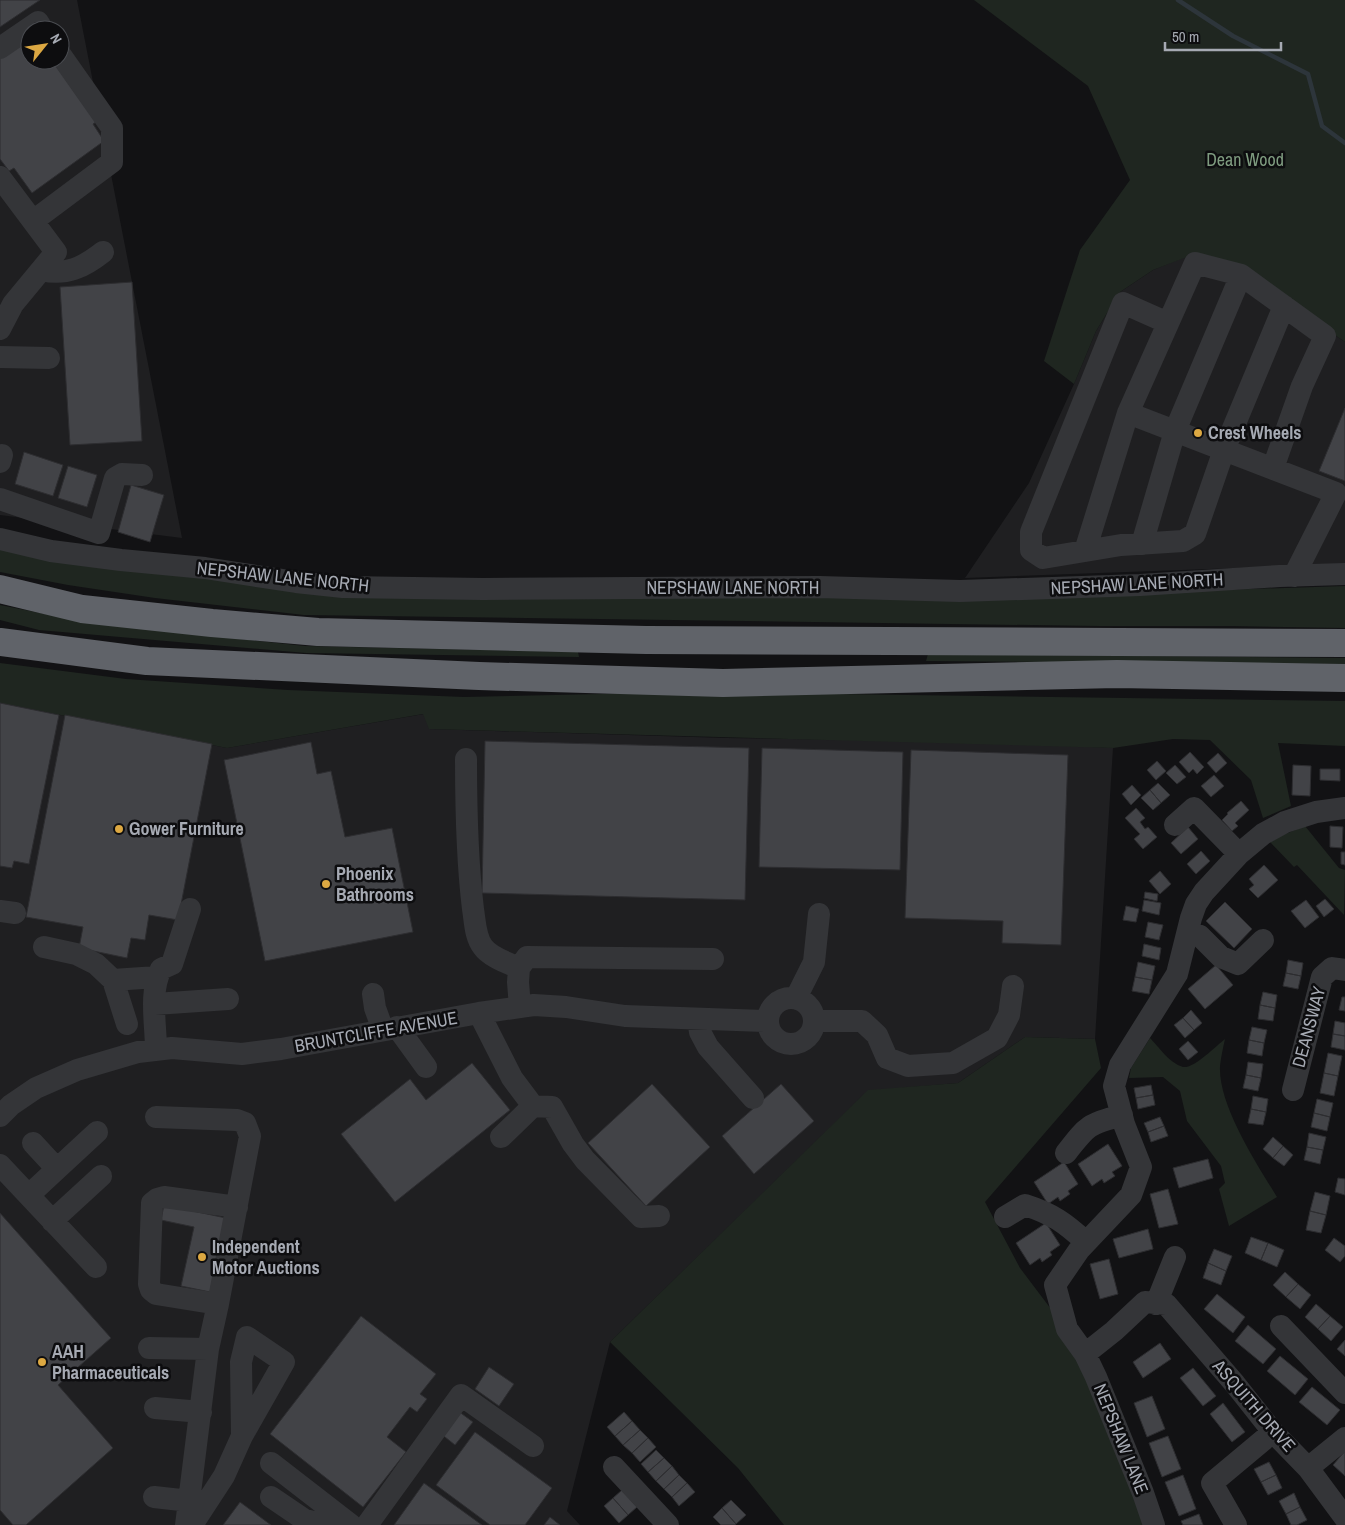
<svg xmlns="http://www.w3.org/2000/svg" width="1345" height="1525" font-family="'Archivo Narrow',sans-serif">
<style>
.built{fill:#1f1f21;fill-rule:evenodd}
.green{fill:#1f2620}
.lines{fill:none;stroke-linecap:round;stroke-linejoin:round}
.stream{stroke:#2d353b;stroke-width:4.5}
.building{fill:#424347;stroke:#2d2d30}
.minor{stroke:#343538;stroke-width:22}
.highway{stroke:#606369;stroke-width:28}
.poi-dot{fill:#dca842;stroke:#0d0d0f;stroke-width:2}
.labels{text-anchor:middle;stroke-width:5;stroke-linejoin:round;paint-order:stroke}
.park-label{font-size:18px;fill:#7f9c80;stroke:#0d0d0f}
.poi-label{font-size:18px;font-weight:bold;fill:#a6aab3;stroke:#0d0d0f;text-anchor:start}
.street-label{font-size:18px;fill:#a6aab3;stroke:#0d0d0f}
</style>
<rect width="100%" height="100%" fill="#121214"/>
<path class="built" d="M0,0h77l105,538 -182,-23zM30,30h30v30h-30z
M1192,254l114,61 39,27v222l-380,14 64,-95 45,-99 22,-53 24,-39 33,-22z
M0,703l227,45 197,-34 6,15 296,9 251,4 136,6 -18,291 -70,-2 -67,46 -90,8 -258,251 -43,169 13,14h-580z"/>
<path class="green" d="M974,0h371v342l-39,-27 -114,-60 -39,15 -33,22 -24,39 -22,53 -30,-23 36,-111 50,-70 -42,-94z
M0,547l199,31 836,18 310,-10v42l-114,-2h-132l-795,-11 -149,-17 -87,-13 -68,-13z
M0,605l86,17 219,24 273,6 1,5 -273,-4 -267,-23 -39,-10z
M928,654l417,4v6l-419,-3z
M0,663l126,16 162,11 176,7 232,-5 649,9v45l-67,-3 13,63 -28,12 -12,-38 -41,-40 -37,-1 -60,9 -684,-19 -6,-15 -196,34 -227,-45z
M1305,826l34,42 6,2 -1,45 -47,-50 -3,2 -24,-25 13,-7z
M1025,1037l70,2 6,29 -116,134 35,66 65,86 69,171h-370l-46,-57 -128,-126 258,-252 90,-7z
M1150,1038c9,9 19,25 33,29 11,2 33,-21 42,-28 -2,9 -4,18 -5,27 -2,39 37,98 57,131l-48,29 -10,-37 6,-6 -4,-17 -34,-45 -7,-30 -17,-14 -34,1 2,-10z"/>
<g class="lines">
<path class="stream" d="M1178,0l55,36 75,38 14,52 23,17"/>
</g>
<path class="building" d="M0,0h40l-40,27z
M30,38v22h22l44,62 -3,2 11,17 -72,52 -18,-25 -5,3 -9,-12v-103z
M132,282l10,159 -72,4 -10,-158z
M1345,408v73l-26,-10z
M24,452l39,13 -10,31 -38,-12z
M68,466l29,9 -10,32 -29,-9z
M131,485l33,10 -14,47 -32,-10z
M0,703l59,12 -30,149 -15,-3 -2,7 -12,-2z
M65,715l147,29 -34,176 -29,-5 -4,25 -14,-2 -4,20 -48,-10 4,-21 -57,-10z
M485,741l264,7 -4,152 -263,-7z
M311,742l6,32 14,-3 14,66 47,-9 21,104 -148,29 -41,-201z
M762,748l141,4 -3,118 -141,-3z
M911,750l157,5 -7,190 -59,-2 1,-22 -98,-3z
M1190,752l14,15 -7,7 -4,-5 -4,4 -10,-11z
M1218,753l9,10 -11,10 -9,-10z
M1157,761l9,10 -10,9 -9,-10z
M1175,765l11,12 -9,7 -11,-11z
M1293,765l18,1 -1,30 -18,-1z
M1320,769h20v12l-20,-1z
M1214,775l10,11 -13,11 -10,-11z
M1158,783l12,12 -9,8 -11,-13z
M1132,785l9,10 -10,10 -9,-11z
M1150,790l11,13 -8,7 -12,-12z
M1241,801l8,9 -14,13 3,3 -6,5 -10,-11 6,-6 -1,-1z
M1136,808l9,10 -5,4 5,7 3,-2 9,10 -14,12 -9,-10 6,-5 -15,-16z
M1330,826l13,1 -1,21 -12,-1z
M1188,827l10,12 -17,15 -10,-11z
M1201,851l9,10 -14,13 -9,-10z
M1341,852h4v13l-4,-1z
M1264,865l14,15 -20,18 -9,-9 5,-4 -5,-6z
M1160,871l11,13 -11,10 -11,-13z
M1145,892l13,2 -1,7 -13,-3z
M1325,899l9,10 -10,8 -8,-11z
M1144,900l17,3 -2,12 -17,-4z
M1306,900l13,17 -14,11 -14,-17z
M1225,902l27,27 -18,19 -28,-27z
M1126,906l13,3 -3,13 -13,-2z
M1148,922l15,3 -4,15 -14,-3z
M1144,944l17,4 -2,12 -17,-4z
M1288,960l15,3 -2,13 -15,-3z
M1138,962l17,4 -3,14 -17,-3z
M1216,965l17,20 -28,24 -17,-20z
M1286,973l15,3 -3,13 -15,-3z
M1135,977l17,3 -3,14 -17,-3z
M1263,992l14,3 -2,13 -15,-3z
M1342,997h3v14l-6,-1z
M1260,1005l15,3 -2,13 -15,-2z
M1191,1010l11,13 -8,7 -11,-12z
M1183,1018l11,12 -9,8 -11,-13z
M1335,1021l10,2v13l-12,-2z
M1252,1027l15,3 -3,13 -15,-3z
M1333,1034l12,2v14l-14,-3z
M1249,1040l15,3 -2,13 -15,-3z
M1188,1041l10,11 -10,8 -9,-11z
M1328,1053l14,3 -4,20 -14,-3z
M1248,1062l15,2 -2,14 -15,-3z
M472,1063l38,47 -115,92 -54,-68 69,-55 16,21z
M1324,1073l14,3 -4,20 -14,-3z
M1246,1075l15,3 -3,13 -15,-3z
M652,1084l58,63 -64,59 -58,-63z
M781,1084l33,37 -60,53 -32,-38z
M1151,1085l2,10 -17,3 -2,-10z
M1153,1095l2,10 -17,4 -2,-11z
M1253,1096l15,3 -2,13 -15,-3z
M1317,1099l16,4 -3,14 -16,-4z
M1251,1109l15,3 -3,13 -15,-2z
M1314,1113l16,4 -3,14 -16,-4z
M1160,1117l4,9 -16,6 -4,-9z
M1164,1126l4,10 -17,6 -3,-10z
M1309,1133l17,4 -3,13 -16,-3z
M1273,1137l10,9 -10,12 -10,-9z
M1108,1144l14,22 -10,6 3,4 -11,7 -2,-4 -10,7 -14,-22z
M1283,1146l10,9 -9,11 -11,-8z
M1307,1147l16,3 -3,14 -16,-4z
M1208,1159l5,19 -34,10 -6,-20z
M1064,1162l14,22 -10,7 2,3 -10,7 -2,-4 -10,7 -14,-22z
M1338,1178l7,1v16l-10,-3z
M1168,1189l10,35 -19,4 -9,-34z
M1315,1192l15,4 -4,19 -16,-4z
M164,1205l62,13 -16,74 -29,-6 13,-59 -33,-7z
M1310,1211l16,4 -5,18 -15,-3z
M0,1213l111,125 -53,47 55,63 -87,77h-13l-13,-15z
M1046,1223l14,22 -10,7 2,3 -10,7 -2,-4 -10,7 -14,-22z
M1148,1229l5,20 -34,9 -6,-19z
M1251,1237l17,6 -7,17 -16,-7z
M1334,1238l11,8v10l-5,6 -15,-12z
M1268,1243l16,7 -7,17 -16,-7z
M1214,1249l18,7 -6,15 -18,-8z
M1109,1259l9,35 -18,5 -10,-35z
M1208,1263l18,8 -5,14 -18,-7z
M1285,1272l13,12 -12,13 -13,-12z
M1298,1284l13,11 -11,14 -14,-12z
M1217,1294l28,23 -12,16 -29,-24z
M1316,1304l14,12 -12,13 -13,-12z
M361,1316l75,58 -16,20 7,5 -10,13 -7,-5 -23,30 19,15 -43,55 -93,-73z
M1330,1316l13,11 -12,14 -13,-12z
M1248,1325l28,24 -13,15 -28,-23z
M1345,1340v16l-8,-7z
M1160,1343l11,16 -28,19 -10,-16z
M1280,1356l28,23 -13,16 -28,-24z
M489,1367l25,17 -15,22 -24,-17z
M1193,1368l23,28 -13,10 -23,-28z
M1312,1387l28,23 -13,15 -28,-23z
M1152,1396l13,33 -18,8 -13,-34z
M1223,1403l22,29 -13,10 -22,-28z
M458,1411l15,11 -18,23 -15,-12z
M624,1412l8,9 -17,15 -8,-9z
M632,1421l8,9 -17,15 -8,-9z
M640,1430l8,8 -16,15 -9,-8z
M475,1432l77,56 -27,37h-35l-54,-40z
M1168,1436l13,33 -19,8 -13,-34z
M648,1438l8,9 -16,15 -8,-9z
M656,1450l8,8 -16,14 -7,-8z
M1345,1451v25l-12,-11z
M664,1458l8,8 -16,15 -8,-9z
M1269,1462l7,13 -15,7 -7,-13z
M672,1466l7,9 -15,14 -8,-8z
M679,1475l8,8 -15,14 -8,-8z
M1183,1475l13,34 -17,7 -14,-34z
M1276,1475l6,13 -14,7 -7,-13z
M424,1483l58,42h-88z
M687,1483l8,9 -16,14 -7,-9z
M622,1490l15,17 -9,8 -15,-17z
M1294,1493l6,14 -14,7 -7,-13z
M613,1498l15,17 -9,8 -15,-17z
M731,1500l15,15 -10,9 -14,-16z
M240,1502l31,23h-48z
M1300,1507l7,13 -10,5h-6l-5,-11z
M722,1508l14,16 -1,1h-14l-8,-8z
M1199,1514l4,11h-20l-2,-4z
M550,1517l10,8h-16z"/>
<g class="lines">
<path class="minor" d="M0,48l38,-26 5,8
M0,177l56,75 -43,52 -13,25
M33,221l79,-59v-34l-52,-74
M42,270c24,6 42,-3 61,-18
M1168,323l-45,-20 -92,229v18l12,8 78,-13 62,-4 12,-7 29,-84 60,-144
M0,357l49,1
M1128,413l208,80 -42,83
M0,462l2,-7
M0,499l99,34 16,-55 7,-4 20,1
M0,539l51,12 70,9 84,8 91,14 47,5 140,2 336,-2 141,4 180,-6 140,-9 65,-2
M1142,544l33,-113 66,-156
M1085,551l43,-138 67,-150 46,12 84,61 -23,50 -29,82
M466,759c0,50 1,101 7,150 2,12 2,28 10,38 7,10 25,16 36,21
M1175,825l19,-17 45,46
M0,911l15,2
M1188,931l12,5 21,21 17,7 25,-24
M44,947l32,7 20,10 17,16 44,-3
M113,980l14,44
M373,994l2,14 8,22
M768 1021a23 23 0 1 1 46 0a23 23 0 1 1-46 0Z
M796,998l18,-36 5,-48
M155,1004l73,-5
M520,1007l-2,-25 1,-14 8,-11 186,2
M479,1013l33,65 21,28
M698,1019l2,13 8,15 45,51
M814,1021h48l15,14 10,23 21,8 45,-3 44,-25 12,-23 4,-29
M397,1027l29,40
M156,1050c0,-26 -7,-57 5,-81l11,-5 18,-55
M1293,1090l29,-113 10,-9 13,2
M0,1116l11,-11 25,-17 41,-18 61,-18 34,-4 70,6 39,-5 198,-36 55,-8 32,2 59,9 142,5
M156,1117l81,3 8,3 5,13 -32,168 -10,45 -22,176
M501,1137l32,-31 19,1 21,37 12,16 56,57 18,-1
M1066,1153c21,-27 22,-29 56,-38
M0,1165l96,102
M57,1169l40,-37
M29,1195l28,-26 -24,-26
M1005,1217l20,-12c28,9 40,18 61,37
M52,1221l49,-45
M218,1304l-62,-10 -5,-4 -2,-6 3,-81 5,-4 7,-2 73,10
M1156,1304l19,-47
M1281,1326l64,67
M149,1348l59,1
M1085,1354l29,-23 31,-29 21,2 69,80 38,48 35,36 37,50
M155,1408l46,4
M271,1463l80,62
M614,1467l54,58
M1308,1468l37,-30
M154,1497l36,4
M271,1497l34,23 20,5
M192,1525l32,-49 18,-40 42,-74 -37,-25 -6,25 1,74
M367,1525l94,-130 72,51
M1154,1525l-11,-32 -47,-116 -11,-23 -18,-25 -12,-44 24,-35 52,-55 10,-28 -17,-43 -10,-38 6,-21 57,-91 14,-56 5,-14 8,-12 35,-38 24,-20 22,-12 31,-10 29,-4
M1236,1525l-24,-42 61,-51"/>
<path class="highway" d="M0,589l82,20 130,14 106,9 328,8 699,3
M0,642l147,19 332,15 244,7 394,-9 228,4"/>
</g>
<g class="poi-dot">
<circle cx="1198" cy="433" r="5"/>
<circle cx="119" cy="829" r="5"/>
<circle cx="326" cy="884" r="5"/>
<circle cx="202" cy="1257" r="5"/>
<circle cx="42" cy="1362" r="5"/>
</g>
<g class="labels">
<g class="park-label">
<text x="1245" y="166">Dean Wood</text>
</g>
<g class="poi-label">
<text x="1208" y="439">Crest Wheels</text>
<text x="129" y="835">Gower Furniture</text>
<text x="336" y="880">Phoenix<tspan x="336" dy="21">Bathrooms</tspan></text>
<text x="212" y="1253">Independent<tspan x="212" dy="21">Motor Auctions</tspan></text>
<text x="52" y="1358">AAH<tspan x="52" dy="21">Pharmaceuticals</tspan></text>
</g>
<g class="street-label">
<text transform="translate(283 577) rotate(6)" y="6">NEPSHAW LANE NORTH</text>
<text transform="translate(1137 584) rotate(-3)" y="6">NEPSHAW LANE NORTH</text>
<text x="733" y="594">NEPSHAW LANE NORTH</text>
<text transform="translate(1309 1027) rotate(-75)" y="6">DEANSWAY</text>
<text transform="translate(376 1032) rotate(-10)" y="6">BRUNTCLIFFE AVENUE</text>
<text transform="translate(1254 1406) rotate(49)" y="6">ASQUITH DRIVE</text>
<text transform="translate(1121 1439) rotate(68)" y="6">NEPSHAW LANE</text>
</g>
</g>
<g transform="translate(45 45) rotate(60)"><circle r="24" fill="#0d0d0f" stroke="#4a4c51"/>
<path d="M0-4L9 19L0 12L-9 19Z" fill="#dca842"/>
<text y="-8" font-size="14" font-weight="bold" text-anchor="middle" fill="#a6aab3">N</text>
</g>
<path d="M1165 42v8h116v-8" fill="none" stroke="#a6aab3" stroke-width="2.5"/>
<text x="1172" y="42" font-size="15" fill="#a6aab3" stroke="#0d0d0f" stroke-width="4" paint-order="stroke">50 m</text>
</svg>
